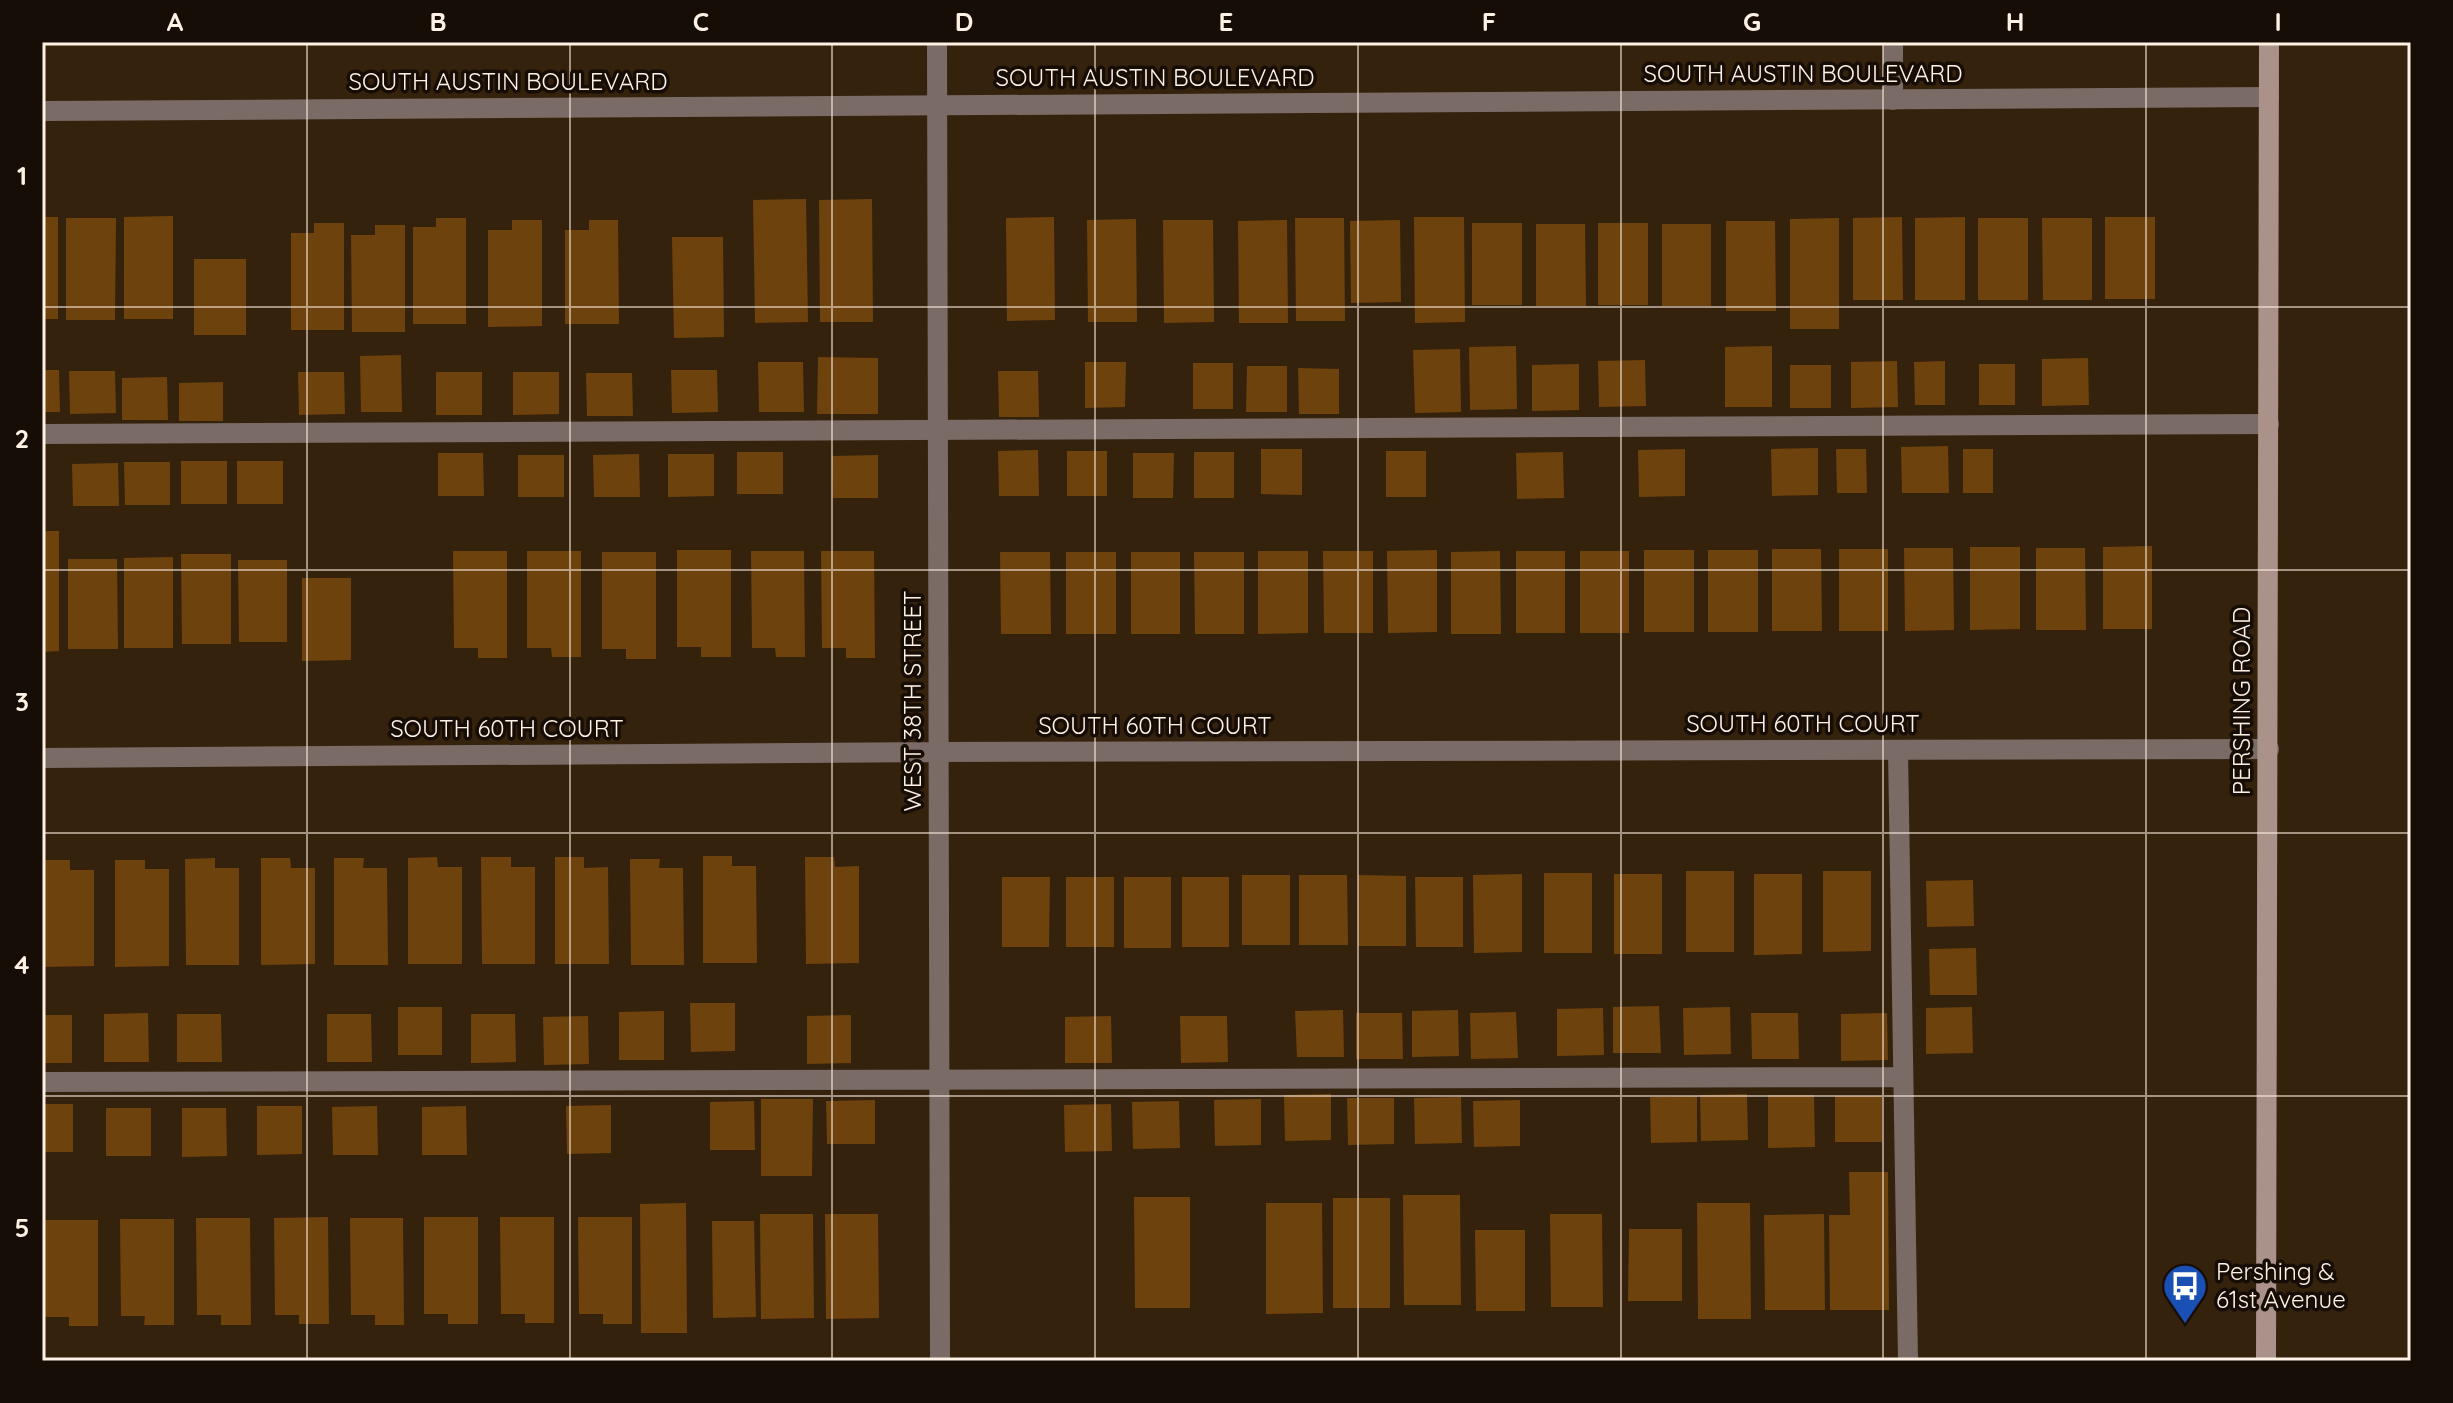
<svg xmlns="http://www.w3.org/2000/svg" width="2453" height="1403" font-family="Quicksand,sans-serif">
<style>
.building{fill:#6e420d}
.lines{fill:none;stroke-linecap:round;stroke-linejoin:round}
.service{stroke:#7a6b67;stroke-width:20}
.minor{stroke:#7a6b67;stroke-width:20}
.tertiary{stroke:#7a6b67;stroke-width:20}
.secondary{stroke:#aa928b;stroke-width:20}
.grid{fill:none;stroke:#fff1e4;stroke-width:2;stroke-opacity:0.55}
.labels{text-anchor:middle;stroke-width:7;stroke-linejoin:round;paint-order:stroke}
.street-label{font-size:24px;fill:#fff1e4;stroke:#160d06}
.poi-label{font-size:24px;fill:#fff1e4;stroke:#160d06;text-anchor:start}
.neatline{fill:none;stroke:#fff1e4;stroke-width:3}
.grid-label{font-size:26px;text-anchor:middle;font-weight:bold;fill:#fff1e4}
</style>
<rect width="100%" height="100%" fill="#35220d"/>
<path class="building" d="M806,199l2,123 -53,1 -2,-123z
M872,199l1,123h-53l-1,-122z
M173,216v103h-49v-102z
M42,217h16v102h-16z
M1054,217l1,103 -48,1 -1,-103z
M1414,217h50l1,105 -50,1z
M1902,217l1,83h-50v-82z
M1965,217v83h-50v-82z
M2105,217h50v82h-50z
M66,218h50l-1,102h-49z
M436,218h30v106h-53v-97h23z
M1295,218h49l1,103h-49z
M1839,218v111h-49v-110z
M1978,218h50v82h-50z
M2042,218h50v82h-49z
M1136,219l1,103h-49l-1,-102z
M512,220h30v106l-54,1v-97h24z
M589,220h29l1,104h-54v-94h24z
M1163,220h50l1,102 -50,1z
M1287,220l1,103h-49l-1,-102z
M1400,220l1,82 -50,1 -1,-82z
M1726,221h49l1,90h-50z
M314,223h30v107h-53v-97h23z
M1472,223h50v82h-50z
M1598,223h50v82h-50z
M1536,224h49l1,82h-50z
M1662,224h49v82h-49z
M375,225h30v107h-53l-1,-97h24z
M672,237h51l1,100 -50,1z
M194,259h52v76h-52z
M1516,346l1,63 -47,1 -1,-63z
M1772,346v61h-47v-60z
M1460,349l1,63 -46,1 -2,-63z
M401,355l1,57h-41l-1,-56z
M818,357l60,1v56h-61z
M2088,358l1,47 -47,1v-47z
M1645,360l1,46 -47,1 -1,-46z
M1897,361l1,46 -47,1v-46z
M1945,361v44h-30l-1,-43z
M758,362h45l1,50h-45z
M1085,362h41l-1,45 -40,1z
M1193,363h40v46h-40z
M1579,364v46l-47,1v-46z
M1979,364h36v41h-36z
M1790,365h41v43h-41z
M1247,366h40v46h-41z
M1298,368l41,1v45h-40z
M42,370h17l1,42h-18z
M671,370h46l1,42 -46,1z
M69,371h46l1,42 -46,1z
M998,371h40l1,46h-40z
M298,372h46l1,42 -46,1z
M436,372h46v43h-46z
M513,372h46v42l-46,1z
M586,373h46l1,43h-46z
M167,377l1,43h-46v-42z
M223,382v39h-44v-38z
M1948,446l1,47h-47l-1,-46z
M1818,448v47l-46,1 -1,-47z
M1261,449h41v46l-41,-1z
M1685,449v47l-46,1 -1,-47z
M1836,449h30l1,44h-30z
M1963,449h30v44h-30z
M1038,450l1,46h-40l-1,-45z
M1067,451h40v45h-40z
M1386,451h40v46h-40z
M737,452h46v42h-46z
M1194,452h40v46h-40z
M1563,452l1,46 -47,1 -1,-46z
M438,453h45l1,43h-46z
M1133,453h41l-1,45h-40z
M639,454l1,43h-46l-1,-42z
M668,454h46v42l-46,1z
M518,455h46v42h-46z
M878,455v43h-45l-1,-42z
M181,461h46v43h-46z
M237,461h46v43h-46z
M124,462h46v43h-45z
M118,463l1,43h-46l-1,-42z
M42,531h17v120l-17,1z
M2152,546v83h-49v-82z
M1970,547h50v82l-50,1z
M1904,548h49l1,82 -49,1z
M2036,548h49l1,82h-50z
M1772,549h49l1,82h-50z
M1839,549h49v82h-49z
M677,550h54v107h-30v-10h-24z
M1437,550v82l-49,1 -1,-82z
M1644,550h50v82h-50z
M1708,550h50v82h-50z
M453,551h54v107h-29v-10h-24z
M527,551h54v106h-29l-1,-9h-24z
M751,551h53l1,106h-29l-1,-9h-23z
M821,551h53l1,107h-29v-10h-24z
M1258,551h50v82l-50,1z
M1323,551h50v82h-49z
M1500,551l1,83h-50v-82z
M1516,551h49v82h-49z
M1580,551h49v82h-49z
M602,552h54v107h-30v-10h-24z
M1000,552h50l1,82h-50z
M1066,552h50v82h-50z
M1131,552h49v82h-49z
M1194,552h50v82h-49z
M181,554h50v90h-49z
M173,557v91h-49v-90z
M68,559h49l1,90h-50z
M238,560h49v82h-48z
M302,578h49v82l-49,1z
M703,856h29v10h24l1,97h-54z
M437,857l1,10h24v97h-54v-106z
M481,857h30v10h24v97h-53z
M555,857h29v11l24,-1 1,97h-54z
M805,857h29l1,10 24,-1v97l-53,1z
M215,858v10h24v97h-53l-1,-106z
M261,858h29l1,10h24v96l-54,1z
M334,858h30l-1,10h24l1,97h-54z
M630,859h30l-1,9h24l1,97h-53z
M42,860h28v10h24v96l-52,1z
M115,860h30v9h24v97l-54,1z
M1686,871h48v81h-48z
M1823,871h48v80l-48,1z
M1544,873h48v80h-48z
M1522,874v78l-48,1 -1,-78z
M1614,874h48v80h-48z
M1754,874h48v80l-48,1z
M1242,875h48v70h-48z
M1299,875h48l1,70h-49z
M1358,875l48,1v70h-48z
M1002,877h48l-1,70h-47z
M1066,877h48v70h-48z
M1124,877h47v71h-47z
M1182,877h47v70h-47z
M1415,877h48v70h-47z
M1973,880l1,46 -47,1 -1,-46z
M1976,948l1,47h-47l-1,-46z
M690,1003h45v48l-44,1z
M1659,1006l2,47h-48v-46z
M398,1007h44v48h-44z
M1730,1007l1,47 -47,1 -1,-47z
M1972,1007l1,46 -47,1v-46z
M1603,1008l1,47 -47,1v-47z
M1343,1010l1,47h-47l-2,-46z
M1458,1010l1,46 -47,1v-46z
M664,1011v49h-45v-48z
M1516,1012l2,46 -47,1 -1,-46z
M148,1013l1,49h-45v-48z
M1356,1013h46l1,46h-47z
M1751,1013h47l1,46h-47z
M1887,1013l1,47 -47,1v-47z
M177,1014h44l1,48h-45z
M327,1014h44l1,48h-45z
M471,1014h44l1,48 -45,1z
M42,1015h30v48h-30z
M851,1015v48l-44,1v-48z
M588,1016l1,48 -45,1 -1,-48z
M1111,1016l1,47h-47v-46z
M1180,1016h47l1,46 -47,1z
M1331,1094v46l-46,1 -1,-46z
M1747,1094l1,46 -47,1 -1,-46z
M1768,1095h46l1,52 -47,1z
M1697,1096v46l-46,1 -1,-46z
M1835,1096h47v46h-47z
M1461,1097l1,46 -47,1 -1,-46z
M1347,1098h47v46l-46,1z
M761,1099h52l-1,77h-51z
M1261,1099v46l-46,1 -1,-46z
M875,1100v44h-48l-1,-43z
M1520,1100v46l-46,1 -1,-46z
M754,1101l1,49h-45v-48z
M1179,1101l1,47 -47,1 -1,-47z
M42,1104h31v48h-31z
M1111,1104l1,47 -47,1 -1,-47z
M611,1105v48l-44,1 -1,-48z
M257,1106h45v48l-45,1z
M377,1106l1,49h-45l-1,-48z
M466,1106l1,49h-45v-48z
M106,1108h45v48h-45z
M182,1108h44l1,48 -45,1z
M1849,1172h39l1,138h-59l-1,-95h21z
M1403,1195h57l1,110h-57z
M1134,1197h56v111h-55z
M1333,1198h57v110h-57z
M686,1203l1,130h-46l-1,-129z
M1266,1203h56l1,110 -57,1z
M1697,1203h53l1,116h-53z
M760,1214h53l1,104 -53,1z
M825,1214h53l1,104 -53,1z
M1550,1214h52l1,93h-52z
M1824,1214l1,96h-60l-1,-95z
M328,1217l1,107h-30v-9h-24l-1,-97z
M424,1217h54v107h-30v-10h-24z
M500,1217h54v106h-29v-9h-24z
M578,1217h54v107h-29v-10h-24z
M196,1218h54l1,107h-30v-10h-24z
M350,1218h53l1,107h-29v-10h-24z
M120,1219h54v106h-30l1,-9h-24z
M44,1220h54v106h-29v-9h-24z
M712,1221h42l2,96 -43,1z
M1629,1229h53v72h-54z
M1475,1230h50v81h-49z"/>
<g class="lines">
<path class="service" d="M1893,42v58
M42,434l2227,-10
M1898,750l10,611
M42,1082l1861,-5"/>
<path class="minor" d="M937,42l3,1319
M42,758l897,-6 1330,-3"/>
<path class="tertiary" d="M42,111l2227,-14"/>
<path class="secondary" d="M2266,1361l3,-1319"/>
</g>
<path class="grid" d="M307,42v1319M570,42v1319M832,42v1319M1095,42v1319M1358,42v1319M1621,42v1319M1883,42v1319M2146,42v1319M42,307h2369M42,570h2369M42,833h2369M42,1096h2369"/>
<defs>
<g id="bus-pin" transform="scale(2.3)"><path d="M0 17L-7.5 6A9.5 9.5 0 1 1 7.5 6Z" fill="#1a4fb4" stroke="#160d06"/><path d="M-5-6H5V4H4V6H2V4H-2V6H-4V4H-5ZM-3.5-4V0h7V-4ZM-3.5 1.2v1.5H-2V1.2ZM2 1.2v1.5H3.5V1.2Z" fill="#fff"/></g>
</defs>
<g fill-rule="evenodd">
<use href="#bus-pin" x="2185" y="1286"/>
</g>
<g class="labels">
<g class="street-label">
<text x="1803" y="82">SOUTH AUSTIN BOULEVARD</text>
<text x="1155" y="86">SOUTH AUSTIN BOULEVARD</text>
<text x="508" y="90">SOUTH AUSTIN BOULEVARD</text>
<text transform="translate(913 701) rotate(-90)" y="8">WEST 38TH STREET</text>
<text transform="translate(2242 701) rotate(-90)" y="8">PERSHING ROAD</text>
<text x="1803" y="732">SOUTH 60TH COURT</text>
<text x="1155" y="734">SOUTH 60TH COURT</text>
<text x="507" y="737">SOUTH 60TH COURT</text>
</g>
<g class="poi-label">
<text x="2216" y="1280">Pershing &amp;<tspan x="2216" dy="28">61st Avenue</tspan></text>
</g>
</g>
<rect width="2453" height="1403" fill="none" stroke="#160d06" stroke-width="88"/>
<rect x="44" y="44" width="2365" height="1315" class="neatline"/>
<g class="grid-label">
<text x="175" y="31">A</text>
<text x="438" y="31">B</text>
<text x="701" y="31">C</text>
<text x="964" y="31">D</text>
<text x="1226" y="31">E</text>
<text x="1489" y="31">F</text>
<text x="1752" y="31">G</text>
<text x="2015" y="31">H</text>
<text x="2278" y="31">I</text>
<text x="22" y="185">1</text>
<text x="22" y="448">2</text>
<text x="22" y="711">3</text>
<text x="22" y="974">4</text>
<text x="22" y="1237">5</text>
</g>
</svg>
